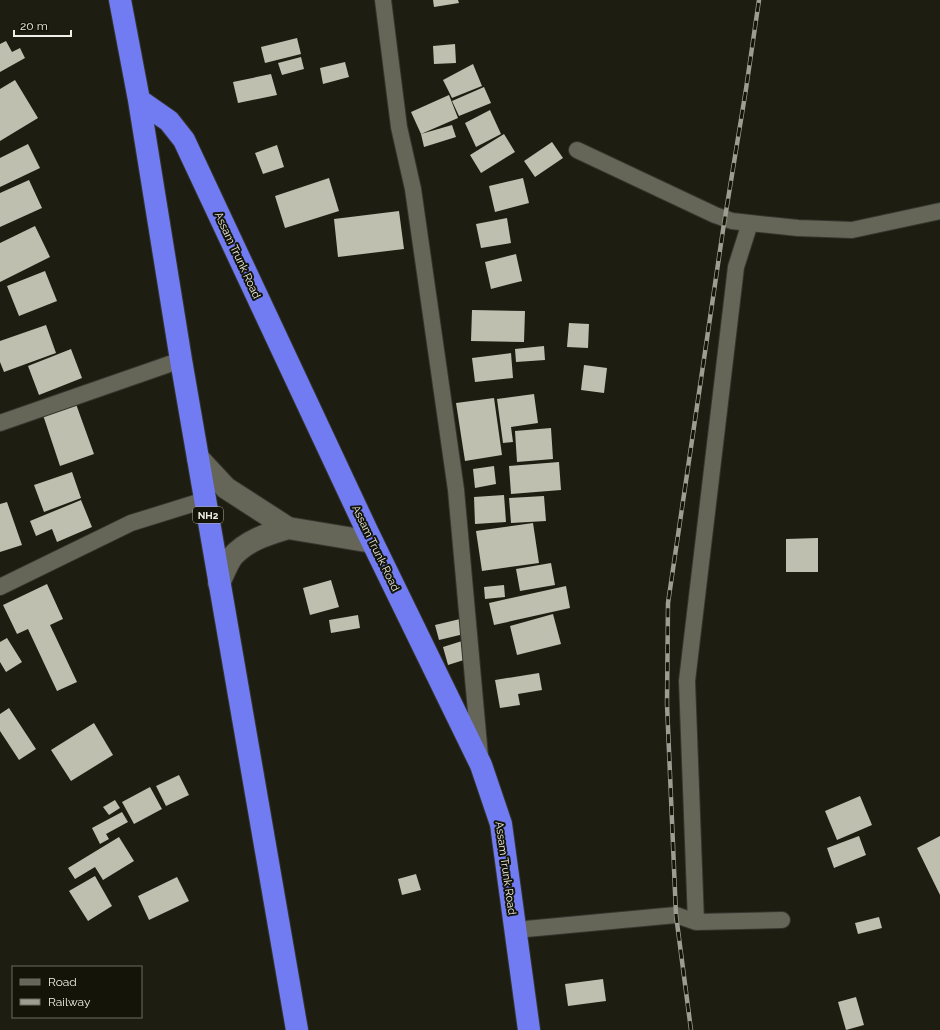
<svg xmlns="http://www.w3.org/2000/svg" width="940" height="1030" font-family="Raleway,sans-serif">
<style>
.building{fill:#bebfaf}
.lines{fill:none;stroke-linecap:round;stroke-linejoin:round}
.street-casing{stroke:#35362f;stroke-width:18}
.secondary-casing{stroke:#35362f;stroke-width:24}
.highway-casing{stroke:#35362f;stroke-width:24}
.street{stroke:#656657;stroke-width:16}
.secondary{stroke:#656657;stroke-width:22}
.highway{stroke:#727cf2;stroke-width:22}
.rail-casing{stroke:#9d9d93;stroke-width:4.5}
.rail{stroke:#141408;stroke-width:3;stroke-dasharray:9;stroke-linecap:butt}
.labels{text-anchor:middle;stroke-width:4;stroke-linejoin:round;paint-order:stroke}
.shield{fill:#141408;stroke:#adaea4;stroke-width:1}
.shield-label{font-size:10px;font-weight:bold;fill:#eff0e7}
.street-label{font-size:11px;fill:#eff0e7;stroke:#141408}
</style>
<rect width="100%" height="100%" fill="#1d1d11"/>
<path class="building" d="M433,0h25l1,3 -25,4z
M297,38l4,16 -36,9 -4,-16z
M6,41l6,11 8,-4 5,10 -25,14v-28z
M455,44l1,19 -22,1 -1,-18z
M301,57l3,12 -22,6 -4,-12z
M345,62l4,15 -26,7 -3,-16z
M473,64l9,22 -30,12 -9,-18z
M271,74l6,21 -39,8 -5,-21z
M15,80l23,38 -38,23v-52z
M484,87l7,16 -32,13 -7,-15z
M449,95l9,23 -37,16 -10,-22z
M490,110l11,24 -25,13 -11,-24z
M452,125l4,12 -32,10 -3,-13z
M504,134l11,18 -34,21 -11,-18z
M552,142l11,16 -28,19 -11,-16z
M28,144l12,24 -40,19v-29z
M277,145l7,22 -21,7 -8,-21z
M329,178l10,33 -54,17 -10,-32z
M523,178l6,25 -34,9 -6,-26z
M29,180l13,28 -42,19v-34z
M399,211l5,38 -66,8 -4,-38z
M507,218l4,25 -30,5 -5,-24z
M35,226l15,31 -50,25v-39z
M516,254l6,27 -31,8 -6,-27z
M45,271l12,30 -38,15 -12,-30z
M472,310l53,1 -1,31 -53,-1z
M569,323l20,1 -1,24 -21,-1z
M46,325l10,28 -52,19 -4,-10v-21z
M544,346l1,14 -29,2 -1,-13z
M71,349l11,29 -43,17 -11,-29z
M511,353l2,25 -38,4 -3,-24z
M584,365l23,3 -3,25 -23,-3z
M534,394l4,29 -27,4 2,15 -10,1 -6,-44z
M494,398l8,57 -37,6 -9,-58z
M76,404l18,50 -34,12 -17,-51z
M551,428l2,31 -36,3 -2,-31z
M559,462l2,28 -50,4 -2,-28z
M494,466l2,18 -21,4 -2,-19z
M72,472l9,26 -37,14 -10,-27z
M504,495l2,27 -31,2 -1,-27z
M544,496l2,25 -35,2 -2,-25z
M81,500l11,27 -35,15 -5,-13 -16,7 -6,-15z
M7,502l15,43 -22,7v-48z
M533,523l6,40 -57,8 -6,-40z
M818,538v34h-32v-33z
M551,563l4,22 -35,6 -4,-22z
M331,580l8,27 -29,8 -7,-27z
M47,584l16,35 -13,6 27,57 -20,9 -29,-62 -11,5 -14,-29z
M504,585l1,12 -20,2 -1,-12z
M566,586l4,22 -76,17 -5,-22z
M553,614l8,30 -44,11 -7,-29z
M358,615l2,13 -29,5 -2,-13z
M460,619l4,15 -25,6 -4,-15z
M7,638l15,24 -16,10 -6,-10v-20z
M462,641l5,18 -19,6 -5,-18z
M539,673l3,17 -24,4 2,11 -20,3 -5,-28z
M9,708l27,41 -17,11 -19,-29v-17z
M94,723l19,32 -42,26 -20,-31z
M179,775l10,20 -23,11 -10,-20z
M150,787l12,22 -28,15 -12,-22z
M860,796l12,29 -35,15 -12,-29z
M115,800l5,8 -11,7 -6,-8z
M122,812l6,10 -22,12 3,5 -9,5 -8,-16z
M859,836l7,19 -32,13 -7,-20z
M940,836v59l-23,-47z
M119,837l15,24 -31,19 -8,-13 -20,12 -7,-11z
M416,874l5,16 -19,5 -4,-16z
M95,876l17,30 -24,15 -19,-30z
M177,877l12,24 -40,19 -11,-24z
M879,917l3,11 -24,6 -3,-11z
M603,979l3,22 -38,5 -3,-22z
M856,997l8,28 -18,5 -8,-28z"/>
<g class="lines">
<g class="street-casing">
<path id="street" d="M383,0l16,127 14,62 43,301 24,266
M577,150l138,65 17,6 18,2 48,5 54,2 88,-19
M0,423l181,-63
M0,587l131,-64 74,-23
M696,922l-9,-241 49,-414 14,-44
M515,930l161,-15 20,7 86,-2"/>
</g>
<g class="secondary-casing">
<path id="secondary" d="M198,458l28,30 62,40 84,14
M219,583c4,-8 8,-19 13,-26 15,-17 36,-23 56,-29"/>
</g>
<g class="highway-casing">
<path id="highway" d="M120,0l19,100 42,260 116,670
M139,100l30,21 15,19 184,393 113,232 20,59 28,206"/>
</g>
<use href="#street" class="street"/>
<use href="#secondary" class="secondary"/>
<use href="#highway" class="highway"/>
<g class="rail-casing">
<path id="rail" d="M691,1030l-15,-115 -9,-211 1,-101 55,-373 23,-141 13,-89"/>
</g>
<use href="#rail" class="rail"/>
</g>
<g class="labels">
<rect class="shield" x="193" y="507" width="30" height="16" rx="3"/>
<g class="shield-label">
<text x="208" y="519">NH2</text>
</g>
<g class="street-label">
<text transform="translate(238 255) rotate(65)" y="4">Assam Trunk Road</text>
<text transform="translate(376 548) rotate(64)" y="4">Assam Trunk Road</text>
<text transform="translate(506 868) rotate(82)" y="4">Assam Trunk Road</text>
</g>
</g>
<rect x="12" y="966" width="130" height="52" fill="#141408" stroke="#6c6c61"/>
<rect x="20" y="979" width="20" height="6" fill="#656657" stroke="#6c6c61"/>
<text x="48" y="986" font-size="12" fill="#eff0e7">Road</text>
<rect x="20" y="999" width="20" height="6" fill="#9d9d93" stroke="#6c6c61"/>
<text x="48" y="1006" font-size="12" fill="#eff0e7">Railway</text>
<path d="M14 30v6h57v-6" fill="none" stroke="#eff0e7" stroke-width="2"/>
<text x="20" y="30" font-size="12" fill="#eff0e7" stroke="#141408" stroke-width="3" paint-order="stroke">20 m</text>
</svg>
